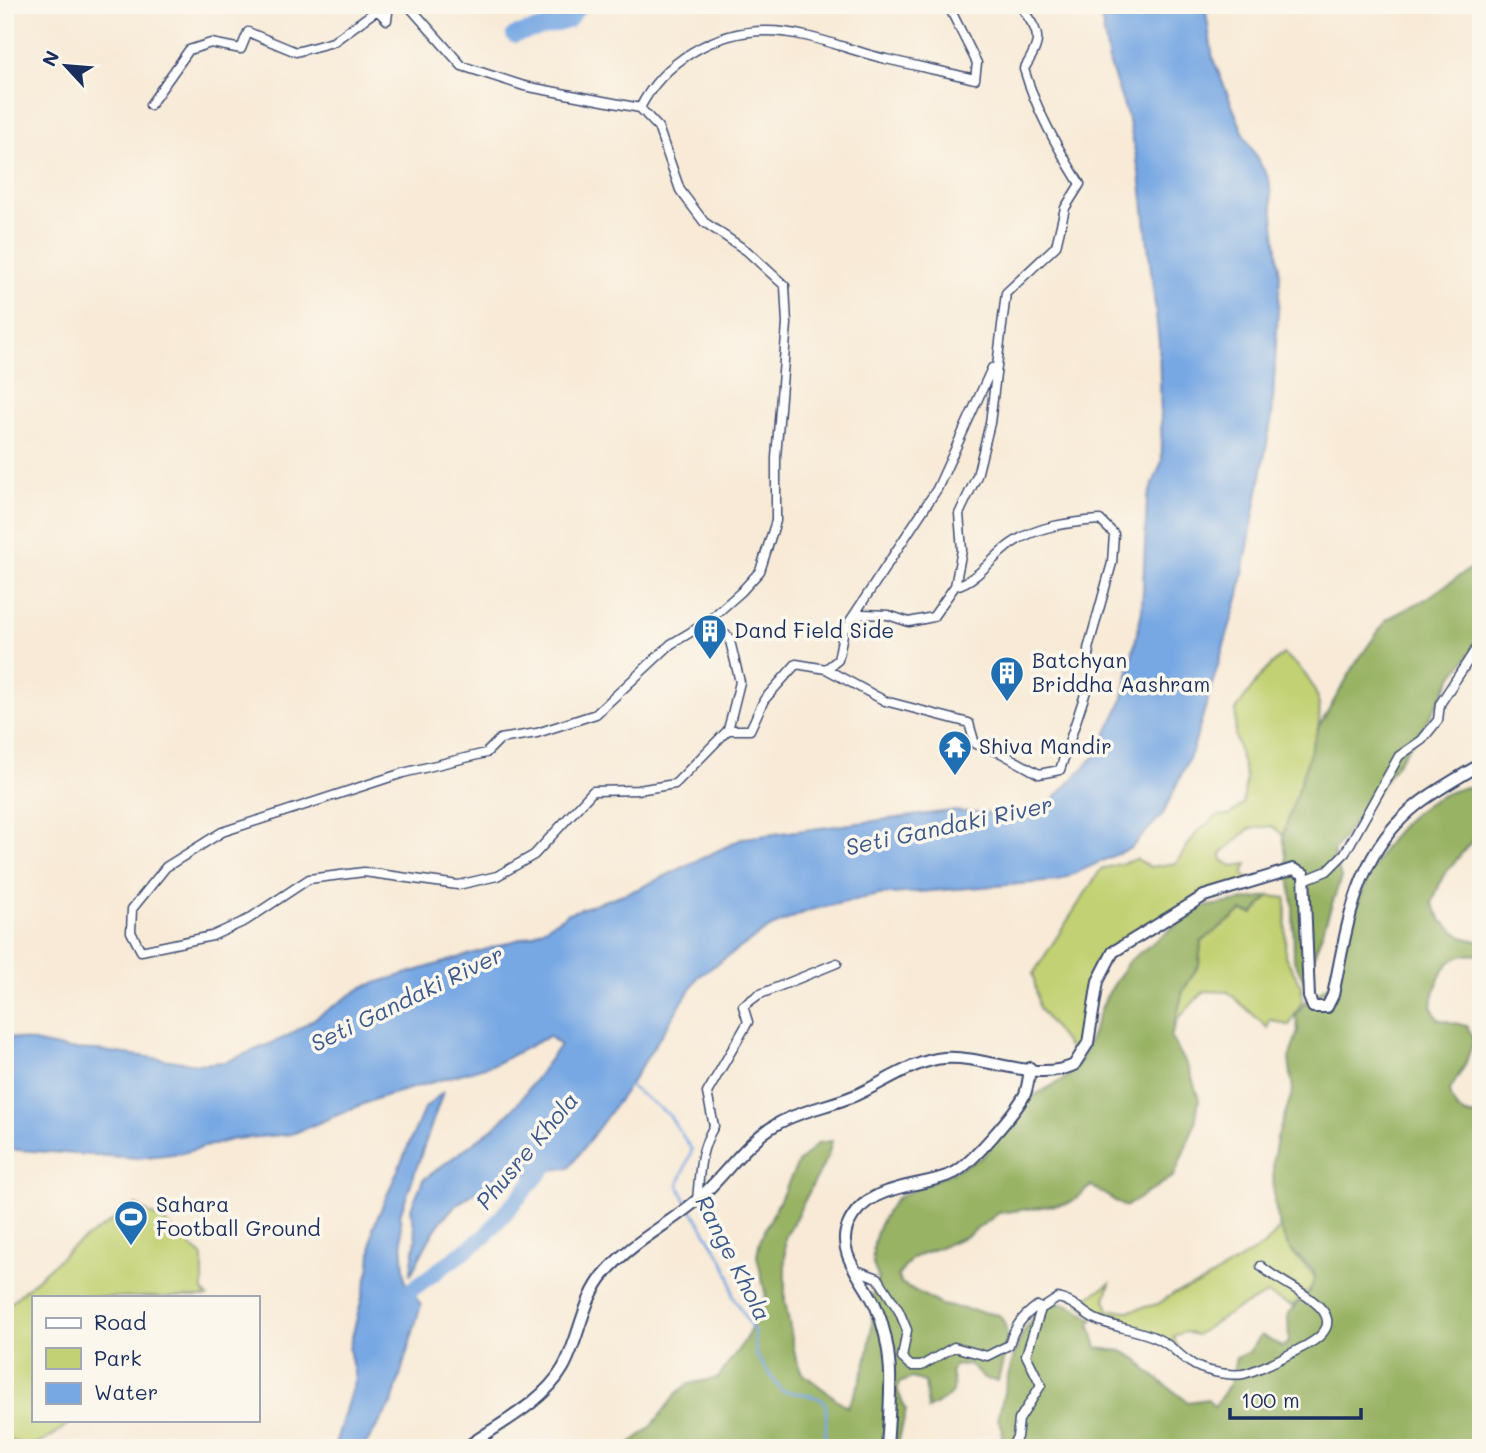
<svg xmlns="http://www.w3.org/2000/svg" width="1486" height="1453" font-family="Mali,sans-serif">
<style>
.green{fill:#c2d173;stroke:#6e8068;stroke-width:2}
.forest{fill:#99b365;stroke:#5a7162;stroke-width:2}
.water{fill:#78a8e3;stroke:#4a6ca0;stroke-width:2}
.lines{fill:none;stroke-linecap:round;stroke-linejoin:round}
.stream{stroke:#78a8e3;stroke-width:2.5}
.river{stroke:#78a8e3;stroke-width:16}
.street-casing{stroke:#3c4b70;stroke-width:11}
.secondary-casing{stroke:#3c4b70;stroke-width:14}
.street{stroke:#fff;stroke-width:8}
.secondary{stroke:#fff;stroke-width:10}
.labels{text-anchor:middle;stroke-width:7;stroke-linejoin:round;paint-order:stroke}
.poi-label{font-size:21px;fill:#1b2f5e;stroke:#fbf7ec;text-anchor:start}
.water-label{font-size:23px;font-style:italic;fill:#3c598d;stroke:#fbf7ec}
</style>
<rect width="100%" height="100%" fill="#fbf7ec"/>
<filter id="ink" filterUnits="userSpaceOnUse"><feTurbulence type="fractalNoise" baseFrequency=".0143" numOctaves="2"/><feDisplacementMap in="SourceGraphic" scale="14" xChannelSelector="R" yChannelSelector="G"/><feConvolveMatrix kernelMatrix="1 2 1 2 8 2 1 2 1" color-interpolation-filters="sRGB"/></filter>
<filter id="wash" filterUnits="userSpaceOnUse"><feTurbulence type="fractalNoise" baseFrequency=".00686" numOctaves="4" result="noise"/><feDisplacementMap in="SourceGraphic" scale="28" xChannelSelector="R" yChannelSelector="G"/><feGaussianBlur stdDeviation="1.57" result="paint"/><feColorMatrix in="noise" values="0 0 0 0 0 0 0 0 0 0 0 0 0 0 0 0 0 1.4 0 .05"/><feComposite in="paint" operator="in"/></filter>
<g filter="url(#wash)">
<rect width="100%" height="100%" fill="#f8ead7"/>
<path class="green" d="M1283,654c17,12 32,29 36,51 5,30 -25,98 -36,130l-12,-9 -22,3 -28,25 2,7 10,5 14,-2 -4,10 7,7 -49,11 -27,24 -67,33 -24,49 -3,50h-11l-30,-40 -6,-34 68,-105 36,-10 12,8 27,-4 21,-31 20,-16 13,-1 13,-11 3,-27 -11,-41 1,-26 27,-37z
M1269,896l17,2 -1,58 16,30 2,13 -14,27 -19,-7 -2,9 -40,-36 -24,-1 -26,28 -7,18 12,-46 16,-26 2,-23 41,-31 11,3z
M136,1205l30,18 37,34v34l5,6h-175v123h40c-26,20 -35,33 -68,18v-130l66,-60z
M1280,1228c3,6 5,14 9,20 21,30 45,25 3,58l-25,-12 -34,17 -37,24 -11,-3 -12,4 5,12 -20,-12 -63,-20 -16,-13 31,-20 -5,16 4,11 20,1 29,-7 15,-10 28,-11 65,-39z"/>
<path class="forest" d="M1481,561v79l-29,37 -25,45 -94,130 8,26 -36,104 -11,-21 -1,-57 -10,-69 35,-107 38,-65 31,-44 39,-20z
M1466,787l15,4v39l-38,46 -11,27 10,18 20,16 19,5v13c-36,-5 -43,22 -50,51l7,13 29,7 7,13 -9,26 -15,25c2,19 12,26 31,26v332h-481l3,-18 -5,-11c8,-31 20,-121 67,-115 9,1 20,11 28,16l-3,4 7,24 25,3 17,9 7,10 42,32 20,-3 6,8 16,-23 6,-26 13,-6 12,-17 21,12 7,-5 -1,-29 22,-21 5,-15 -2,-7 -24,-22 -9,-20 -6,-27 -1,-40 4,-23 16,-48 -4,-31 9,-28 -2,-15 8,-13 33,-24c16,-76 45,-172 129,-192z
M1269,896l-16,18 -11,-3 -41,31 -2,23 -16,26 -12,46 18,32 10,30 -4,25 -21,52 -49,31 -34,-21 -21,17 -71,10 -32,23 -55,22 -14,18 3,7 40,22 58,10c16,17 3,46 -1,66l-14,-2 -15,-15 -15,2 -3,7c8,24 -4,24 -23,36l-3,-27 -13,-4 -13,5 -2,7 9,20 -9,38h-272l26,-21 26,-34 11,-9 30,-6 27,-38 21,-44 -9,-40 3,-16 38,-77 20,-20 14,-2 -4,15 -43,82v63l11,59 6,13 45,34c22,-35 26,-74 26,-114 0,-5 5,-10 5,-15 0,-5 -5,-10 -5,-15 -2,-24 9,-47 24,-65l84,-40 31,-35 16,-24 38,-21 18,-23 21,-56 23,-37 70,-54z"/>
<path class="water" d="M1099,5h106l8,54 32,78 24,42 11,97 -8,140 -33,179 -47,157 -29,62 -32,34 -73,33 -180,14 -68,15 -41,18 -71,49 -69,109 -60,82c-47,4 -96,14 -127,52 -13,16 -22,38 -32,56l6,-38 -5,-30 12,-28 74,-55 21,-22 42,-58 -11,-9 -54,28 -117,34 -86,36 -58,5 -52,14 -45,5 -132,-9v-113l62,13 29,1 102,14 28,-2 60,-25 77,-50 170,-52 36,-22 69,-24 106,-51 206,-27 70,4 27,-9 49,-51 26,-53 20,-91 5,-112 15,-38 -3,-119 -18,-160 -12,-61 -20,-59z
M443,1092l-43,123 5,67 16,23 -29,98 -29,45h-29l21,-70 -6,-29 21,-83 3,-38 51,-119z"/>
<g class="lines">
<path class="stream" d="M627,1084l42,31 23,35 -14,35 10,20
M692,1210l29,47 9,20 3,19 21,35 2,24 26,36c56,8 43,6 43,57"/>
<path class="river" d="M514,35l54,-14 12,-16
M402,1309l9,-19 73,-53 71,-81"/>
</g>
</g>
<g filter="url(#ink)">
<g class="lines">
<g class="street-casing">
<path id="street" d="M408,5l54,61 62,20 116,22 18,19 22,63 24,32 43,29 38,35 2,38 -11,133v64l-16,50 -19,21 -35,31 -35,21 -75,70 -59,19 -37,6 -14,14 -83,20 -181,59 -56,35 -34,42 -1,23 10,19 71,-15 35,-16 62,-41 55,-7 94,13 39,-9 37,-21 59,-64 45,-1 37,-6 53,-54 12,-48 -11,-45 -23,-14
M150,105l39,-55 22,-7 30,6 7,-17 48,20 37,-10 44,-32 10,10 2,-15
M640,108c23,-46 74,-77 126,-77 41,0 81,19 120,28 30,7 60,13 89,20l2,-16 -29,-58
M850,621l87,-132 55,-121
M826,669l12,-9 6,-31 18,-15 26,1 21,7 24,-5 22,-31 7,-36 -3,-36 18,-38 13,-53 16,-130 50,-47 9,-38 15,-24c-23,-37 -44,-74 -56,-115 20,-32 16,-34 -4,-64
M728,730h22l14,-30 32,-36 30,5 59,32 84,22 6,21 26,9 38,21 21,-4 32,-97 -4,-24 24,-86 2,-29 -14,-14c-29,2 -64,6 -89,24 -19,13 -32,36 -56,42
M1307,879l20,-8 18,-18 54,-97 23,-16 16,-20 2,-16 41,-63
M697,1200c3,-29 2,-48 17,-74l-7,-33 41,-71 -5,-16 15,-11 79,-32
M856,1270l22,8 21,33 8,19 -5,28 9,8h10l33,-19 33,9 22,-11c5,-18 13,-28 28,-39l4,3 17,-11c19,5 22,13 37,21 19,9 42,10 61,19 15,6 22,17 35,25 10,8 39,13 52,11 15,-3 49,-21 64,-29 58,-32 -25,-58 -46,-79
M1011,1448l6,-11 2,-17 22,-35 -15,-30 15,-46"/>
</g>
<g class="secondary-casing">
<path id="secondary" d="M465,1448c32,-23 78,-45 98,-80 17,-30 19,-69 43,-96 26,-30 62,-47 91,-72 28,-24 47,-57 80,-76 24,-14 54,-18 79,-29 27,-12 59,-35 88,-37 42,-3 91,25 130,7l14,-22 10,-62 15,-29 91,-56 89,-27 11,5 5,123 4,10h14l6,-12c15,-71 22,-142 85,-191 19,-15 42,-27 63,-40
M887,1448c3,-50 9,-94 -11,-141 -10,-25 -41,-53 -28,-82 19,-43 72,-36 106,-52 17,-9 62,-61 71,-79 3,-8 4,-18 5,-26"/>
</g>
<use href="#street" class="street"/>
<use href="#secondary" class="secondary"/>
</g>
</g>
<defs>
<g id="building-pin" transform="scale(1.75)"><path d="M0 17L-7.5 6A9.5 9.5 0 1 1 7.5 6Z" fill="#1f6fb2" stroke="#fbf7ec"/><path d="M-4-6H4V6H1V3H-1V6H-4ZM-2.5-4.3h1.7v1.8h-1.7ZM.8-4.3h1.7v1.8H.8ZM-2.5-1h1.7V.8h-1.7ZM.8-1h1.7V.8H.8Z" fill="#fff"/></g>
<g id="temple-pin" transform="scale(1.75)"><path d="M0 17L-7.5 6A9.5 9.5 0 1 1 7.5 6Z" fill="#1f6fb2" stroke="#fbf7ec"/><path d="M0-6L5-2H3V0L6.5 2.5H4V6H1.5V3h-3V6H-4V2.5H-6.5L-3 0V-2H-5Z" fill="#fff"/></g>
<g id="stadium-pin" transform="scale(1.75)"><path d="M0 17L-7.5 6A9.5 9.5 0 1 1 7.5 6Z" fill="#1f6fb2" stroke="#fbf7ec"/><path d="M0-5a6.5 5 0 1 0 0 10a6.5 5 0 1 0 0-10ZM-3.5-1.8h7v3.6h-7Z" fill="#fff"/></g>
</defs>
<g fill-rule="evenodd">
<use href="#building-pin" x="710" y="631"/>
<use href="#building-pin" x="1007" y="673"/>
<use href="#temple-pin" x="955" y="747"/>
<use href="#stadium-pin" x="131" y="1217"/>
</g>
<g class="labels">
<g class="poi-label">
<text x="734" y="638">Dand Field Side</text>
<text x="1032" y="668">Batchyan<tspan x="1032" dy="24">Briddha Aashram</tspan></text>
<text x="979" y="754">Shiva Mandir</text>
<text x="156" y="1212">Sahara<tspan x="156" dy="24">Football Ground</tspan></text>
</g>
<g class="water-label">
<text transform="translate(949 826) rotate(-12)" y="8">Seti Gandaki River</text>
<text transform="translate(407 999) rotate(-26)" y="8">Seti Gandaki River</text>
<text transform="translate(527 1151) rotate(-50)" y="8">Phusre Khola</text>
<text transform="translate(733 1258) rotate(63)" y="8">Range Khola</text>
</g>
</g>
<rect width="1486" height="1453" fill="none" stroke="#fbf7ec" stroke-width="28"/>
<rect x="32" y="1296" width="228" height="126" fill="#fbf7ec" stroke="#a1a7b3" stroke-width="2"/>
<rect x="46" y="1318" width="35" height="10" fill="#ffffff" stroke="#a1a7b3" stroke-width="2"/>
<text x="94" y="1330" font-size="21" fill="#1b2f5e">Road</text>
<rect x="46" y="1348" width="35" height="21" fill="#c2d173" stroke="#a1a7b3" stroke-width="2"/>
<text x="94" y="1366" font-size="21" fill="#1b2f5e">Park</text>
<rect x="46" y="1383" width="35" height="21" fill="#78a8e3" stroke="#a1a7b3" stroke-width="2"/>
<text x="94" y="1400" font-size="21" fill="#1b2f5e">Water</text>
<g transform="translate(66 66) rotate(296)" stroke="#fbf7ec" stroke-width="5" paint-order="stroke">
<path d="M0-5L12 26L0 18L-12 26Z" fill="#1b2f5e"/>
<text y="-10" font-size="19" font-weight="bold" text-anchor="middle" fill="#1b2f5e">N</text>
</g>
<path d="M1230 1408v10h131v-10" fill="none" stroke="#1b2f5e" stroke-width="3.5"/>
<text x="1241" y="1408" font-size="21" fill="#1b2f5e" stroke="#fbf7ec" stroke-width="5" paint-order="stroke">100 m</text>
</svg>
